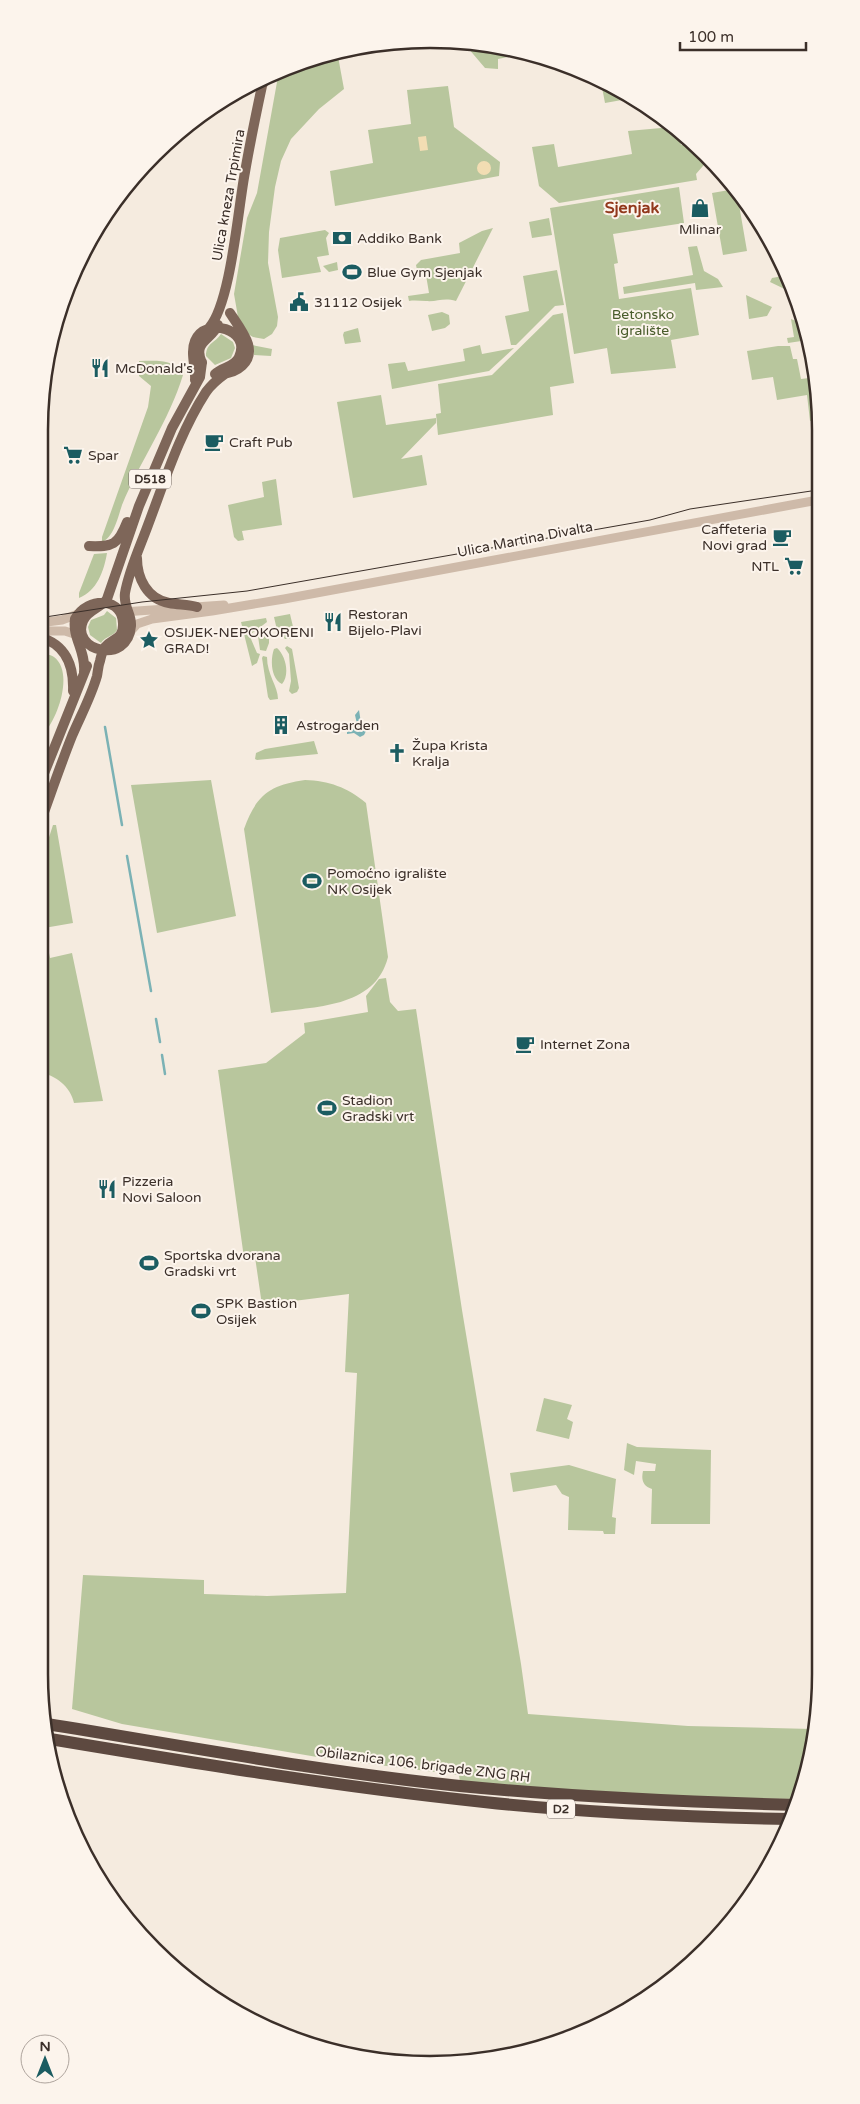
<svg xmlns="http://www.w3.org/2000/svg" width="860" height="2104" font-family="'Varela Round',sans-serif">
<style>
.green{fill:#b8c69d}
.sand{fill:#f2ddb3}
.water{fill:#7bb2b5}
.lines{fill:none;stroke-linecap:round;stroke-linejoin:round}
.stream{stroke:#7bb2b5;stroke-width:2.5}
.minor{stroke:#cebaa9;stroke-width:9}
.major{stroke:#7e6659;stroke-width:10}
.highway{stroke:#5d4940;stroke-width:12}
.tram{stroke:#3b2f29;stroke-width:1}
.labels{text-anchor:middle;stroke-width:4;stroke-linejoin:round;paint-order:stroke}
.shield{fill:#fcf4ec;stroke:#756a64;stroke-width:1}
.shield-label{font-size:12px;font-weight:bold;fill:#3b2f29}
.street-label{font-size:14px;fill:#3b2f29;stroke:#fcf4ec}
.poi-label{font-size:14px;fill:#3b2f29;stroke:#fcf4ec;text-anchor:start}
.park-label{font-size:14px;fill:#495c2b;stroke:#fcf4ec}
.quarter-label{font-size:16px;font-weight:bold;fill:#91381b;stroke:#fcf4ec}
.rim{fill:none;stroke:#3b2f29;stroke-width:2.5}
</style>
<rect width="100%" height="100%" fill="#f5ebdf"/>
<path class="green" d="M462,41l19,1 46,11 -29,6v10l-13,-1z
M337,51l7,38 -25,20 -28,30 -10,22 -6,26 -6,45 -1,31 10,54 -1,9 -5,8 -8,5 -11,-2 -5,-3 -10,-17 -4,-23 13,-76 10,-25 22,-122z
M601,82l32,16 -28,5z
M448,86l6,41 46,35 -1,14 -164,30 -5,-35 43,-8 -5,-33 43,-6 -4,-34z
M672,127l7,6 2,12 10,-2 18,16 -13,15 1,6 -138,23 -20,-17 -7,-39 22,-3 4,23 74,-13 -4,-23z
M679,187l5,36 -71,11 5,29 -4,1 5,35 72,-11 8,47 -28,5 5,28 -65,6 -4,-26 -33,6 -24,-146z
M735,189l2,4 10,58 -24,4 -11,-62z
M549,218l3,17 -20,3 -3,-16z
M493,228l-37,73c-13,-4 -18,1 -30,0 -6,0 -11,-1 -17,0l-1,-5 21,-3 -4,-24 -8,1 -1,-5 5,-5 39,-7 -1,-10 23,-12z
M325,230l4,3 -3,5 3,17 -12,2 4,15 -39,6 -4,-28 2,-12z
M697,246l7,25 14,8 5,8 -27,3 -1,-7 -71,11 -1,-7 70,-12 -5,-28z
M337,262l1,8 -9,2 -6,-6z
M557,270l7,35 -9,1 -39,39h-5l-6,-29 24,-5 -6,-35z
M788,275l7,19 -25,-12 2,-4z
M746,295l26,12 -5,9 -18,3z
M442,312l7,3 1,9 -5,4 -13,3 -4,-16z
M563,313l11,70 -24,4 3,28 -115,20 -2,-21 5,-1 -3,-29 54,-9 61,-60z
M791,319l12,5 5,16 -20,3 -1,-5 7,-1z
M358,328l3,14 -16,2 -2,-9 1,-3z
M221,334l12,8 2,6 -4,10 -16,7 -9,-9c0,-13 9,-13 15,-22z
M252,345l20,4 -1,7 -17,-1z
M480,345l2,9 32,-6 -25,23 -97,18 -4,-25 17,-2 3,9 57,-10 -2,-12z
M778,346h12l3,13h4l4,20 16,-2 1,42 -8,2 -3,-26 -30,5 -4,-23 -21,3 -5,-29z
M139,361c16,0 36,-3 44,14 -14,46 -43,86 -61,130 -4,12 -8,32 -20,37v-5l46,-130 3,-21 -12,-10z
M381,395l5,30 50,-7v5l-35,36 21,-4 5,30 -74,13 -16,-96z
M276,479l6,46 -40,6 2,9 -6,1 -4,-4 -6,-32 36,-8 -2,-15z
M107,553c-3,18 -10,38 -28,45v-5l15,-39z
M107,611l9,7 1,12c-4,7 -12,6 -16,13l-11,-8 -2,-8 3,-7 13,-5z
M290,614l4,17 8,-2v4l-12,6h-5l-8,-9 -3,-13z
M266,618l1,4 -16,12v5l6,14 3,1 -3,9 -5,3 -11,-44z
M264,630l5,2v11l-3,8 -6,-1 -2,-14z
M287,646l5,3 7,39 -2,4 -5,2 -3,-3 2,-10 -2,-27 -4,-6z
M277,648c9,8 13,27 5,36 -11,-5 -12,-24 -8,-35z
M39,653c4,1 11,1 15,4 20,15 4,61 -10,76l-5,-1z
M263,656l4,1c0,18 11,29 11,42l-8,1 -2,-3 -6,-39z
M314,741l4,13 -61,6 -2,-1 1,-6 9,-4z
M211,780l25,136 -79,17 -26,-148z
M305,780c24,1 42,7 61,23l22,154c-13,52 -74,49 -117,56l-27,-184c12,-34 26,-44 61,-49z
M53,825h3l17,98 -29,5 6,30 22,-5 31,148 -29,2c-3,-16 -19,-29 -35,-30v-205z
M386,978l4,24 8,9 18,-2 46,301 59,354 7,50 160,12 124,3 -11,70 -124,-1 -217,-16 -1,-7 -136,-17 -201,-34 -50,-15 11,-134 121,5v14l63,2 79,-3 11,-220 -12,-1 4,-78 -87,11 -7,-48 -11,1 -26,-188 48,-7 39,-30 -1,-10 64,-11 -2,-16 13,-17z
M39,1093l8,4c4,8 1,15 -8,16z
M544,1398l28,7 -5,14 6,3 -4,17 -33,-8z
M627,1443l10,4 74,3 -1,74h-59l1,-35c-9,-3 -11,-9 -9,-18h12l1,-7 -20,-3 -2,14 -10,-5z
M569,1465l47,14 -4,38 4,1 -1,16h-11l-1,-3 -35,-1 1,-33 -7,-3 -6,-9 -43,7 -3,-19z"/>
<path class="sand" d="M426,136l2,14 -8,1 -2,-14z
M477 168a7 7 0 1 1 14 0a7 7 0 1 1-14 0Z"/>
<path class="water" d="M359,710l2,13 4,2 2,4 -3,6 -4,2 -6,-4 -7,1v-5h6l4,-5 -2,-9z"/>
<g class="lines">
<path class="stream" d="M105,727l17,98
M127,856l24,135
M156,1019l4,23
M162,1055l3,19"/>
<path class="minor" d="M123,612l101,-7
M39,623l23,-3 16,-6
M39,631h26l15,5
M130,632l7,-8 15,-5 60,-8 72,-12 534,-99"/>
<path class="major" d="M209,328c22,-25 29,-120 36,-156 5,-29 11,-58 17,-86l4,-10
M202,362l-2,15 -28,51 -33,78 -32,93c-6,9 -20,11 -24,22 -13,30 45,45 48,5 1,-12 -8,-19 -6,-33 4,-23 15,-46 23,-68 17,-45 32,-93 58,-133 5,-7 12,-13 19,-18
M202,363c-10,-22 10,-23 16,-38
M220,374c17,0 33,-12 28,-30 -3,-10 -12,-22 -18,-31
M195,380c1,-13 -5,-27 0,-39 10,-25 57,-12 44,16 -4,10 -17,10 -24,17
M89,546c24,1 29,-1 38,-24
M137,558c0,20 10,41 32,45 10,2 19,1 28,4
M39,637c27,7 35,29 34,54
M39,786l48,-120
M39,826c11,-30 21,-60 33,-90 8,-19 19,-39 25,-60 1,-5 1,-10 3,-15 1,-4 2,-10 5,-14 7,-9 18,-7 18,-22 1,-28 -35,-29 -48,-6 -3,19 11,32 9,53"/>
<path class="highway" d="M39,1463l4,25 -4,38
M47,1724c137,22 275,48 413,62 113,11 225,16 338,19
M50,1739c144,24 289,48 434,63 102,11 204,15 306,17"/>
<path class="tram" d="M39,618l103,-16 105,-11 403,-71 40,-11 128,-19"/>
</g>
<defs>
<g id="shop-bare" transform="scale(1.5)"><path d="M-5-2.5h2.3a2.7 3.5 0 0 1 5.4 0H5L5.5 6h-11ZM-1.5-2.5h3a1.5 2.3 0 0 0-3 0Z" fill="#1b5c61" stroke="#fcf4ec" stroke-width="2.5" paint-order="stroke"/></g>
<g id="bank-bare" transform="scale(1.5)"><path d="M-6-4H6V4H-6ZM0-2.3a2.3 2.3 0 1 0 0 4.6a2.3 2.3 0 1 0 0-4.6Z" fill="#1b5c61" stroke="#fcf4ec" stroke-width="2.5" paint-order="stroke"/></g>
<g id="stadium-bare" transform="scale(1.5)"><path d="M0-5a6.5 5 0 1 0 0 10a6.5 5 0 1 0 0-10ZM-3.5-1.8h7v3.6h-7Z" fill="#1b5c61" stroke="#fcf4ec" stroke-width="2.5" paint-order="stroke"/></g>
<g id="civic-bare" transform="scale(1.5)"><path d="M-.6-6.5H3V-4.5H.6V-3L4-1V1h2V6H-6V1h2V-1L-.6-3ZM-1.2 2.5V6h2.4V2.5Z" fill="#1b5c61" stroke="#fcf4ec" stroke-width="2.5" paint-order="stroke"/></g>
<g id="restaurant-bare" transform="scale(1.5)"><path d="M-5-6h1v4h1v-4h1v4h1v-4h1v5L-1.5 .5V6h-2V.5L-5-1ZM5-6V6H3V1.5H1.5Q1.5-4 5-6Z" fill="#1b5c61" stroke="#fcf4ec" stroke-width="2.5" paint-order="stroke"/></g>
<g id="cafe-bare" transform="scale(1.5)"><path d="M-5.5-4.5H6V0H3Q3 3.5 0 3.5H-2.5Q-5.5 3.5-5.5 0ZM3-3.2v2h1.7v-2ZM-6 4.5H4V6H-6Z" fill="#1b5c61" stroke="#fcf4ec" stroke-width="2.5" paint-order="stroke"/></g>
<g id="supermarket-bare" transform="scale(1.5)"><path d="M-6-5.5h2.5l.6 2H6L4.5 2H-2.5L-4.4-4H-6ZM-1.5 3.2a1.3 1.3 0 1 0 .1 0ZM3 3.2a1.3 1.3 0 1 0 .1 0Z" fill="#1b5c61" stroke="#fcf4ec" stroke-width="2.5" paint-order="stroke"/></g>
<g id="sight-bare" transform="scale(1.5)"><path d="M0-6L1.8-2.2L6-1.7L2.9 1.2L3.7 5.4L0 3.3L-3.7 5.4L-2.9 1.2L-6-1.7L-1.8-2.2Z" fill="#1b5c61" stroke="#fcf4ec" stroke-width="2.5" paint-order="stroke"/></g>
<g id="building-bare" transform="scale(1.5)"><path d="M-4-6H4V6H1V3H-1V6H-4ZM-2.5-4.3h1.7v1.8h-1.7ZM.8-4.3h1.7v1.8H.8ZM-2.5-1h1.7V.8h-1.7ZM.8-1h1.7V.8H.8Z" fill="#1b5c61" stroke="#fcf4ec" stroke-width="2.5" paint-order="stroke"/></g>
<g id="church-bare" transform="scale(1.5)"><path d="M-1.2-6h2.4v3.5h3.3v2.4h-3.3V6h-2.4V-.1h-3.3v-2.4h3.3Z" fill="#1b5c61" stroke="#fcf4ec" stroke-width="2.5" paint-order="stroke"/></g>
</defs>
<g fill-rule="evenodd">
<use href="#shop-bare" x="700" y="208"/>
<use href="#bank-bare" x="342" y="238"/>
<use href="#stadium-bare" x="352" y="272"/>
<use href="#civic-bare" x="299" y="302"/>
<use href="#restaurant-bare" x="100" y="368"/>
<use href="#cafe-bare" x="214" y="442"/>
<use href="#supermarket-bare" x="73" y="455"/>
<use href="#cafe-bare" x="782" y="537"/>
<use href="#supermarket-bare" x="794" y="566"/>
<use href="#restaurant-bare" x="333" y="622"/>
<use href="#sight-bare" x="149" y="640"/>
<use href="#building-bare" x="281" y="725"/>
<use href="#church-bare" x="397" y="753"/>
<use href="#stadium-bare" x="312" y="881"/>
<use href="#cafe-bare" x="525" y="1044"/>
<use href="#stadium-bare" x="327" y="1108"/>
<use href="#restaurant-bare" x="107" y="1189"/>
<use href="#stadium-bare" x="149" y="1263"/>
<use href="#stadium-bare" x="201" y="1311"/>
</g>
<g class="labels">
<g class="shield">
<rect x="129" y="469.5" width="42" height="19" rx="4"/>
<rect x="547" y="1799.5" width="28" height="19" rx="4"/>
</g>
<g class="shield-label">
<text x="150" y="483">D518</text>
<text x="561" y="1813">D2</text>
</g>
<g class="street-label">
<text transform="translate(228 195) rotate(-80)" y="5">Ulica kneza Trpimira</text>
<text transform="translate(525 539) rotate(-11)" y="5">Ulica Martina Divalta</text>
<text transform="translate(423 1764) rotate(7)" y="5">Obilaznica 106. brigade ZNG RH</text>
</g>
<g class="poi-label">
<text x="700" y="234" text-anchor="middle">Mlinar</text>
<text x="357" y="243">Addiko Bank</text>
<text x="367" y="277">Blue Gym Sjenjak</text>
<text x="314" y="307">31112 Osijek</text>
<text x="115" y="373">McDonald's</text>
<text x="229" y="447">Craft Pub</text>
<text x="88" y="460">Spar</text>
<text x="767" y="534" text-anchor="end">Caffeteria<tspan x="767" dy="16">Novi grad</tspan></text>
<text x="779" y="571" text-anchor="end">NTL</text>
<text x="348" y="619">Restoran<tspan x="348" dy="16">Bijelo-Plavi</tspan></text>
<text x="164" y="637">OSIJEK-NEPOKORENI<tspan x="164" dy="16">GRAD!</tspan></text>
<text x="296" y="730">Astrogarden</text>
<text x="412" y="750">Župa Krista<tspan x="412" dy="16">Kralja</tspan></text>
<text x="327" y="878">Pomoćno igralište<tspan x="327" dy="16">NK Osijek</tspan></text>
<text x="540" y="1049">Internet Zona</text>
<text x="342" y="1105">Stadion<tspan x="342" dy="16">Gradski vrt</tspan></text>
<text x="122" y="1186">Pizzeria<tspan x="122" dy="16">Novi Saloon</tspan></text>
<text x="164" y="1260">Sportska dvorana<tspan x="164" dy="16">Gradski vrt</tspan></text>
<text x="216" y="1308">SPK Bastion<tspan x="216" dy="16">Osijek</tspan></text>
</g>
<g class="park-label">
<text x="643" y="319">Betonsko<tspan x="643" dy="16">igralište</tspan></text>
</g>
<g class="quarter-label">
<text x="632" y="213">Sjenjak</text>
</g>
</g>
<path d="M0 0H860V2104H0ZM430 48H430A382 382 0 0 1 812 430V1674A382 382 0 0 1 430 2056H430A382 382 0 0 1 48 1674V430A382 382 0 0 1 430 48Z" fill="#fcf4ec" fill-rule="evenodd"/>
<path class="rim" d="M430 48H430A382 382 0 0 1 812 430V1674A382 382 0 0 1 430 2056H430A382 382 0 0 1 48 1674V430A382 382 0 0 1 430 48Z"/>
<g transform="translate(45 2059)"><circle r="24" fill="#fcf4ec" stroke="#afa59e"/>
<path d="M0-4L9 19L0 12L-9 19Z" fill="#1b5c61"/>
<text y="-8" font-size="14" font-weight="bold" text-anchor="middle" fill="#3b2f29">N</text>
</g>
<path d="M680 42v8h126v-8" fill="none" stroke="#3b2f29" stroke-width="2.5"/>
<text x="688" y="42" font-size="15" fill="#3b2f29" stroke="#fcf4ec" stroke-width="4" paint-order="stroke">100 m</text>
</svg>
